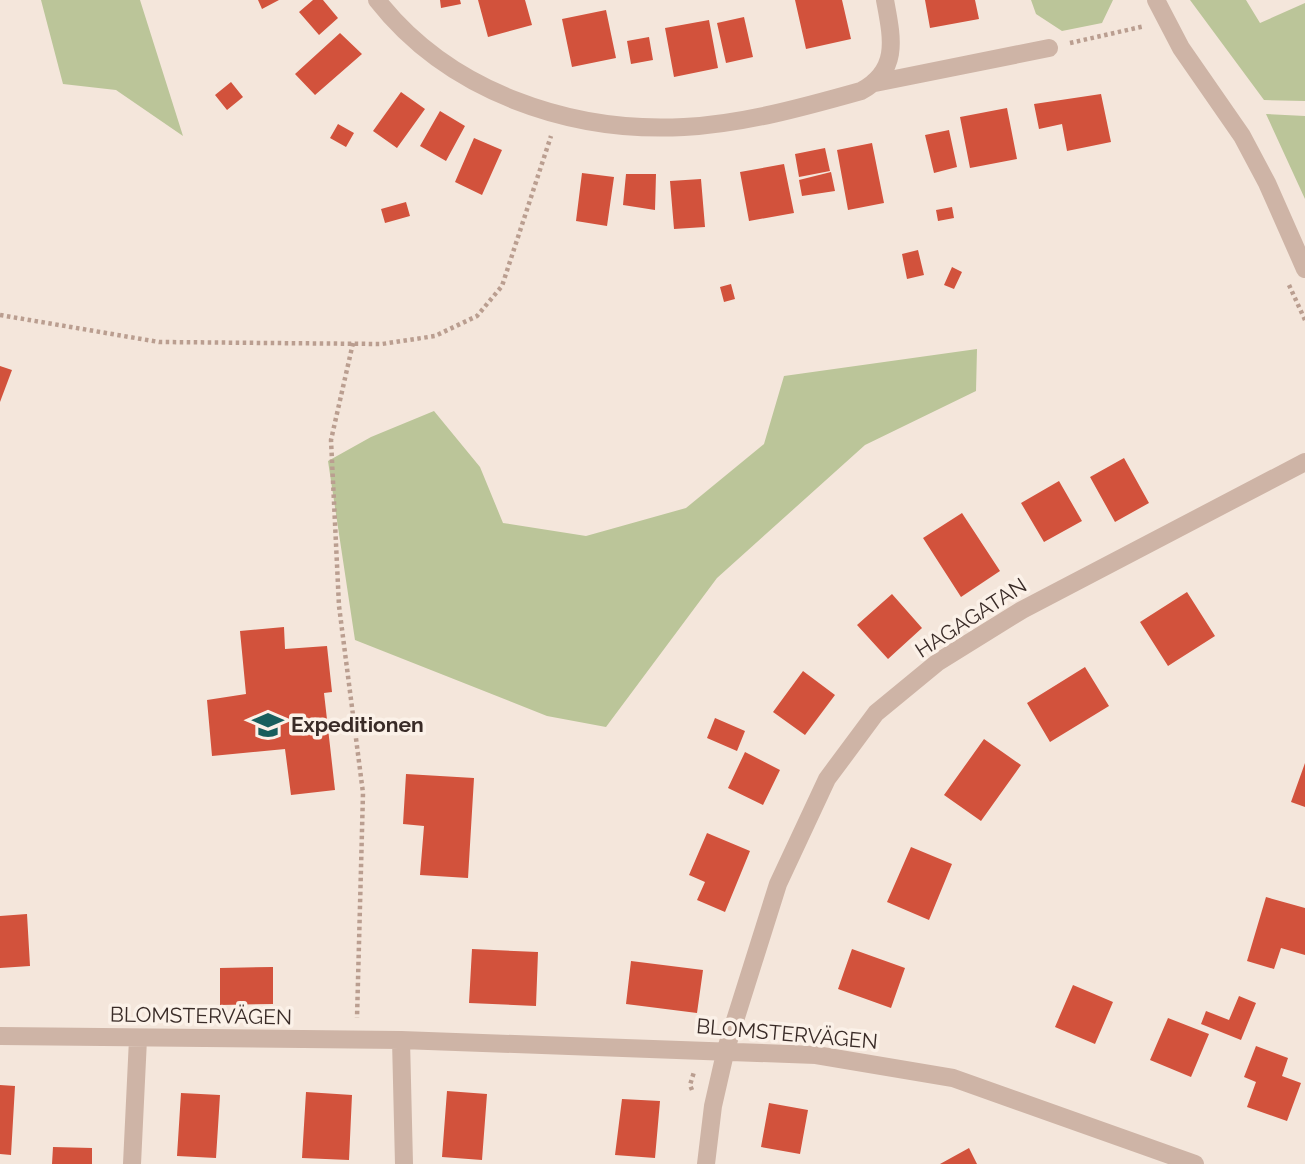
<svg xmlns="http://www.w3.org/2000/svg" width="1305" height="1164" font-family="Raleway,sans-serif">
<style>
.green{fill:#bbc599}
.building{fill:#d2523c}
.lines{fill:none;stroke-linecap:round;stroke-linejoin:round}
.path{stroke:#ba9e90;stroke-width:4.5;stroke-dasharray:3.5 3.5;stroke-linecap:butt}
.minor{stroke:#ceb4a6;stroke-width:18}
.labels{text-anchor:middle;stroke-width:7;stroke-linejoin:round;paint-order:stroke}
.street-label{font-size:21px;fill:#392b27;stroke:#fbf1e8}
.poi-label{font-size:21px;font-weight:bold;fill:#392b27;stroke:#fbf1e8;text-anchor:start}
</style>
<rect width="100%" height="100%" fill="#f4e6db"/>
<path class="green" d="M41,0h99l43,136 -67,-46 -53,-6z
M1031,0h82l-11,23 -40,8 -26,-17z
M1190,0h56l14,23 45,-20v98l-41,-1z
M1266,114l39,2v83z
M977,349l-1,42 -111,54 -148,133 -111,149 -59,-11 -192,-76 -27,-179 43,-24 63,-26 46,56 23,56 83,13 100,-28 78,-64 20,-68z"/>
<path class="building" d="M258,0h21l-17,9z
M313,0h10l15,18 -19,17 -20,-23z
M440,0h20l1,4 -20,4z
M478,0h47l7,25 -44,12z
M795,0h47l9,39 -45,10z
M925,0h50l4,19 -49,9z
M606,10l10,48 -44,9 -10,-48z
M744,17l9,40 -27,6 -9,-40z
M709,20l9,48 -44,9 -9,-49z
M340,33l22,21 -47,41 -20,-21z
M649,37l4,23 -22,4 -4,-23z
M231,82l12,15 -16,13 -12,-15z
M401,92l24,17 -28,39 -24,-17z
M1101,94l10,48 -44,9 -5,-27 -23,5 -5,-25z
M1007,108l10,51 -47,9 -10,-51z
M440,111l25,15 -19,35 -26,-15z
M338,124l16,9 -8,14 -16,-9z
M949,130l8,37 -23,6 -9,-38z
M474,138l28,12 -20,45 -27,-13z
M872,143l12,60 -36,7 -11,-60z
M825,148l5,23 -31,6 -4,-23z
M784,164l10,49 -45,8 -9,-49z
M831,172l4,19 -33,5 -3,-16z
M582,173l32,4 -7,49 -31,-5z
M626,174h30l-1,36 -32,-5z
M701,179l4,48 -31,2 -4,-48z
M406,202l4,14 -25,7 -4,-14z
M952,207l2,11 -16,3 -2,-11z
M918,250l6,25 -17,4 -5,-25z
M952,267l10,5 -8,17 -10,-4z
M731,284l4,15 -11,3 -4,-15z
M0,366l12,4 -12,32z
M1124,458l25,45 -34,19 -25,-45z
M1059,481l23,40 -38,21 -23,-39z
M962,513l38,58 -39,26 -38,-59z
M1187,592l28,44 -47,30 -28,-44z
M892,594l30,34 -34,31 -31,-34z
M284,627l1,22 42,-3 5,46 -8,1 11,97 -44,5 -6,-46 -73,7 -5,-56 39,-6 -6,-63z
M1085,667l24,39 -59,36 -23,-39z
M803,671l32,24 -30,40 -32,-23z
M715,718l30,13 -8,20 -30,-13z
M984,739l37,26 -40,56 -37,-26z
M745,752l35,18 -17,35 -35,-17z
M1305,763v44l-14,-5z
M406,774l68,4 -6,100 -48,-3 4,-49 -21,-2z
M707,833l43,18 -25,61 -28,-12 8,-18 -16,-7z
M911,847l41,17 -23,56 -42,-18z
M1266,897l39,11v47l-24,-7 -7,21 -27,-8z
M27,914l3,52 -30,2v-52z
M472,949l66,3 -2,54 -67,-3z
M852,949l53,19 -14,40 -53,-19z
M631,961l72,9 -6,43 -71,-9z
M273,967v37l-53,1v-37z
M1073,985l40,17 -18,42 -40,-17z
M1239,996l17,7 -15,37 -40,-16 5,-13 23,9z
M1168,1018l41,16 -18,43 -41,-17z
M1256,1046l32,12 -6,18 19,7 -14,38 -40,-14 9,-25 -12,-5z
M0,1085l15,1 -4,69 -11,-1z
M447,1091l40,3 -5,66 -40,-3z
M306,1092l46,3 -3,65 -47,-2z
M181,1093l39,2 -4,63 -39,-2z
M622,1099l38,2 -5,57 -40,-3z
M769,1103l39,7 -8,44 -39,-7z
M53,1147l39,1v16h-40z
M969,1148l8,16h-37z"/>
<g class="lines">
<path class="path" d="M1070,43l75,-17
M1289,285l16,35
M0,315l159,27 223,2 53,-8 42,-20 25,-30 49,-150
M353,343l-22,97 8,166 24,187 -6,225
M692,1090l-2,-5 4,-13"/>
<path class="minor" d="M377,0c72,92 193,133 307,127 59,-3 120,-20 177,-36 39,-21 31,-53 24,-91
M1156,0l25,48 61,88 25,47 38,86
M875,83l174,-35
M0,1036l401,4 415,15 137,23 242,86
M401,1040l3,124
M132,1164l6,-125
M706,1164l7,-58 13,-57 52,-165 49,-105 49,-66 62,-51 84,-52 283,-148"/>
</g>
<defs>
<g id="school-bare" transform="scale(2.415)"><path d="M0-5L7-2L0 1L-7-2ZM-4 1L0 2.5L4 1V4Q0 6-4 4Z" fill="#185f5d" stroke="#fbf1e8" stroke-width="2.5" paint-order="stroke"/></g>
</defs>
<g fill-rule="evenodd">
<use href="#school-bare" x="268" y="725"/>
</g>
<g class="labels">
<g class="street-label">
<text transform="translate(971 618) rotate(-33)" y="7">HAGAGATAN</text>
<text transform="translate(201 1016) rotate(1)" y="7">BLOMSTERVÄGEN</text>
<text transform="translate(787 1034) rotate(5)" y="7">BLOMSTERVÄGEN</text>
</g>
<g class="poi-label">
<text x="291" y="732">Expeditionen</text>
</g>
</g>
</svg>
